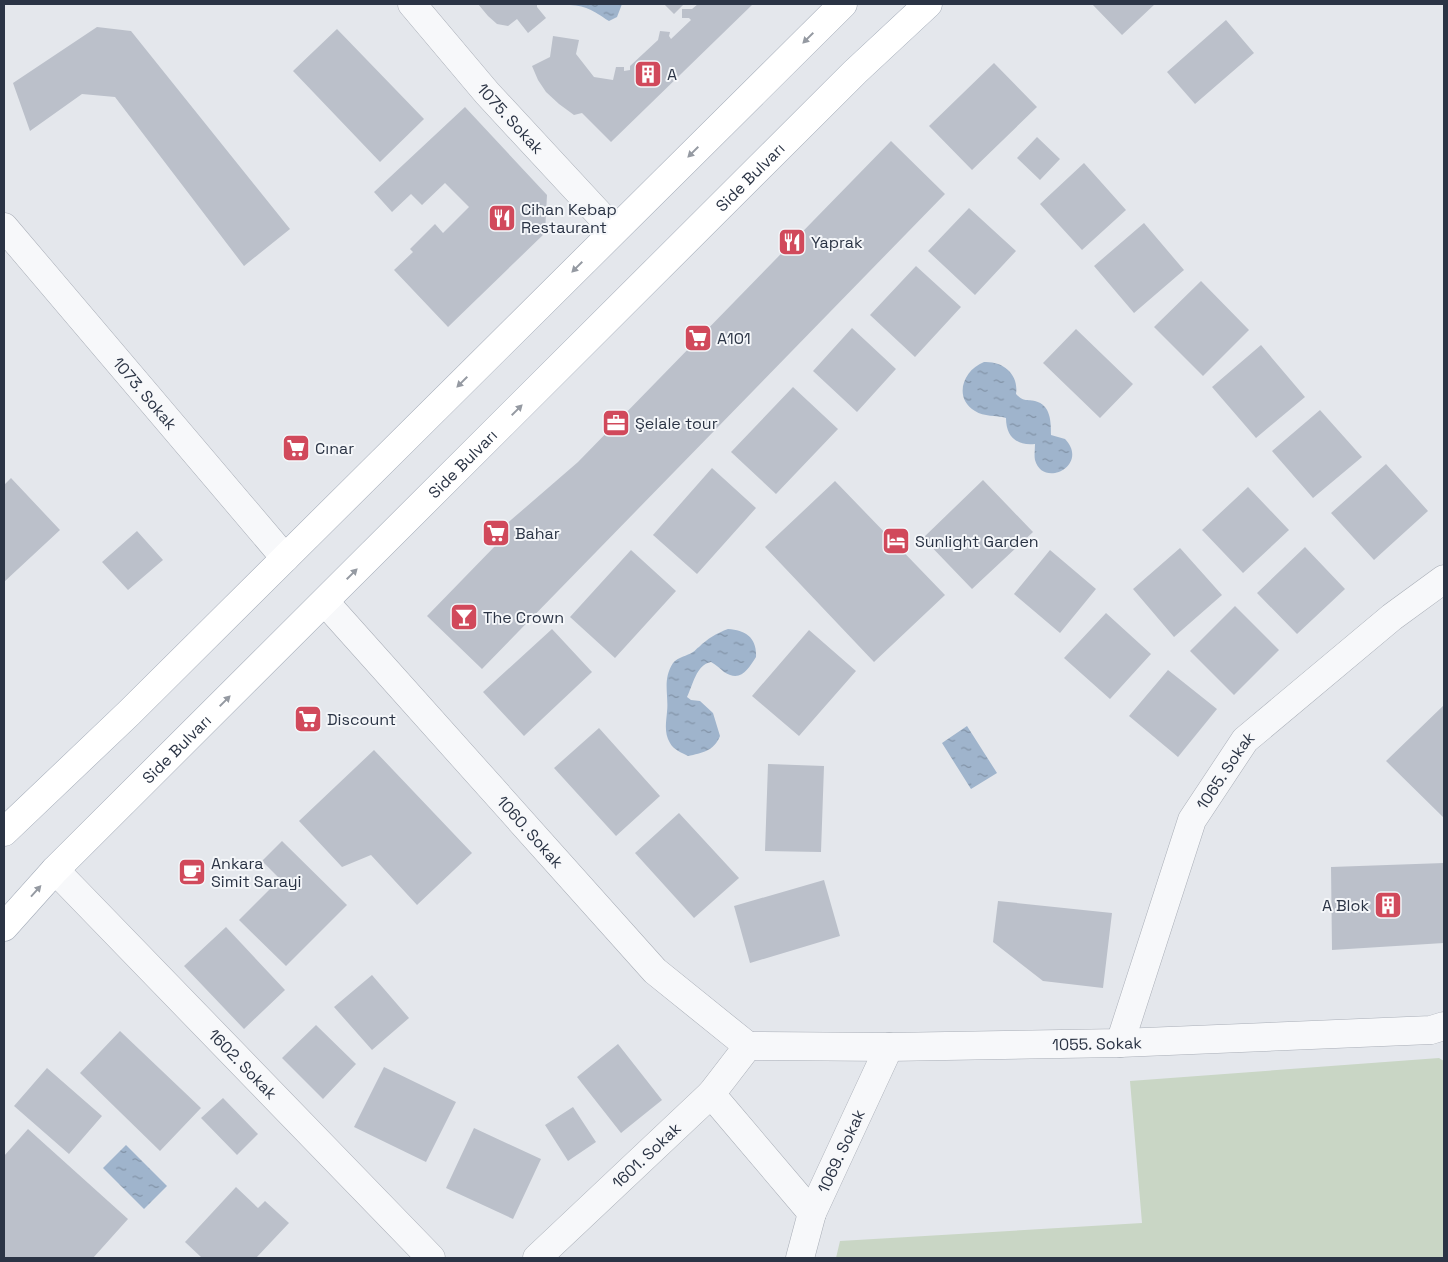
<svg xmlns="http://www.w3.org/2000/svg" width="1448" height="1262" font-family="'Space Grotesk',sans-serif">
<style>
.grass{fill:#c9d6c5}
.water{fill:url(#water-ripples)}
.building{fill:#bbc0ca}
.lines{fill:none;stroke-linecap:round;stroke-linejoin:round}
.minor-casing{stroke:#a9aeb7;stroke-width:29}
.major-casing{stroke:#a3abb8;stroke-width:29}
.minor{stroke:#f7f8fa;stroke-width:28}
.major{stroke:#fff;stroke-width:28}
.oneway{fill:#959aa2}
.labels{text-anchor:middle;stroke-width:4;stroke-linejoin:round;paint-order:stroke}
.poi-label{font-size:16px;fill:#2b3445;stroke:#f4f6f9;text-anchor:start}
.street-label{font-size:16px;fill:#2b3445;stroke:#f4f6f9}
</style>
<defs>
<pattern id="water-ripples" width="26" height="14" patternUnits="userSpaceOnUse" patternTransform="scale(1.25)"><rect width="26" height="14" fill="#9fb4cc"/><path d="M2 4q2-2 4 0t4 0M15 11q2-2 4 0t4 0" fill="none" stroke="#8293a7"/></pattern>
</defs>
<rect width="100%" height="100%" fill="#e4e7ec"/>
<path class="grass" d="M1439,1058l5,3v197h-608l4,-17 302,-18 -12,-142z"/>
<path class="water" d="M561,4h61l-5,13 -8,4c-18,-12 -25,-17 -48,-16z
M984,362c20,-1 35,13 32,32 8,8 9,5 19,7 16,4 16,21 16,34l14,4c25,26 -22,50 -30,21 -1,-5 0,-11 0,-16 -18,2 -29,-7 -29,-26 -10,-3 -22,-1 -31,-7 -22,-13 -12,-41 9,-49z
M728,629c18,1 29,9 28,28 -8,12 -15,26 -32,15 -4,-4 -8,-7 -13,-10 -15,3 -18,23 -24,35l4,3 9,1 13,12 7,23c-6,15 -18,17 -32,20 -6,-3 -15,-7 -18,-13 -6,-10 -4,-20 -3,-31 2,-17 -5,-32 6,-49 5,-6 14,-7 20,-11 2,-1 4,-4 6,-5 8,-8 18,-14 29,-18z
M967,726l30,47 -26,16 -29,-46z
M126,1145l41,41 -23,23 -41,-41z"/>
<path class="building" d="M478,4h59v3l9,11 -18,15 -11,-14 -9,7 -11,-2 -9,-8z
M664,4h20l-10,10z
M698,4h55l-142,138 -29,-29 -8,2 -15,-11 -13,-12 -8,-12 -6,-14 18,-9 3,-21 26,4 -3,14 18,23 19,3 3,-13h8v4l6,-1v-4l28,-26 2,-9 10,1 -1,4 2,3 20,-19 -2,-2h-7v-9h10z
M1092,4h63l-33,31z
M1226,20l28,33 -59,51 -28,-32z
M97,27l34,4 159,198 -46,37 -129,-169 -33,-3 -52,37 -17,-48z
M337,29l87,90 -44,43 -87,-91z
M994,63l43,44 -65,63 -43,-44z
M465,107l82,88 -2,38 -97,94 -54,-57 19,-18 -3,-3 25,-25 8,9 26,-26 -24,-24 -23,22 -11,-11 -19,18 -18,-20z
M1037,137l23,22 -20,21 -23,-22z
M891,141l54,53 -463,475 -55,-53 70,-72 -1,-11 82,-71z
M1084,163l42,47 -44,40 -42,-46z
M969,208l47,43 -41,44 -47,-44z
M1144,223l40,47 -50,43 -40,-47z
M916,266l45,41 -46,50 -45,-42z
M1201,281l48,49 -46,46 -49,-49z
M852,328l44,41 -39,43 -44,-41z
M1076,329l57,55 -33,34 -57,-55z
M1261,345l44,52 -49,41 -44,-51z
M793,387l45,42 -62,65 -45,-42z
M1320,410l42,47 -49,41 -41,-47z
M1386,464l42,47 -54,49 -43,-47z
M712,468l44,40 -59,66 -44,-39z
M11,478l49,52 -56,52v-97z
M983,480l50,52 -61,57 -49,-51z
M835,481l110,114 -71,67 -109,-115z
M1248,487l41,43 -46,43 -41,-43z
M137,531l26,29 -35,30 -26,-28z
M1305,547l40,42 -48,45 -40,-41z
M1180,548l42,47 -48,42 -41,-48z
M631,550l45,41 -61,67 -45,-41z
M1050,550l46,39 -36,44 -46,-39z
M1235,606l44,44 -45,45 -44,-44z
M1106,613l45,41 -41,45 -46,-41z
M552,629l40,43 -68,64 -41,-44z
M809,630l47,41 -57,65 -47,-40z
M1168,670l49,39 -39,48 -49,-41z
M1444,705v113l-58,-57z
M599,728l61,68 -44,40 -62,-68z
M374,750l98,103 -55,52 -46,-50 -29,12 -43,-46z
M768,764l56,2 -3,86 -56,-1z
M679,813l60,65 -45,40 -59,-65z
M282,841l65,64 -61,61 -47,-46 41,-41 -18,-18z
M1444,863v80l-112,7 -1,-83z
M824,880l16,56 -90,27 -16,-57z
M998,901l114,12 -9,75 -60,-7 -50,-39z
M226,927l59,63 -41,39 -60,-63z
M372,975l37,43 -37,32 -38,-43z
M316,1025l40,39 -33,35 -41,-41z
M120,1031l81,77 -41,43 -80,-78z
M618,1044l44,56 -41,33 -44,-56z
M384,1067l72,35 -30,60 -72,-35z
M47,1068l55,48 -33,38 -55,-48z
M223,1098l35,36 -21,21 -36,-37z
M573,1107l23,35 -28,19 -23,-36z
M474,1128l67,31 -28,60 -67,-31z
M28,1129l100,90 -35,39h-89v-102z
M236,1187l22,21 7,-7 24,22 -33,35h-54l-17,-16z"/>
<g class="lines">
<g class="minor-casing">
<g id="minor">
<path id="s1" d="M412,4l75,89 127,137"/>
<path id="s2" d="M4,227l281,331"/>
<path id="s3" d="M325,602l330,369 93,75"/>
<path id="s4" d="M55,870l376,388"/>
<path id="s5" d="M1120,1043l72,-223 53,-80 147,-123 52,-38"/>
<path id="s6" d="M748,1046l141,1 231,-4 311,-13 13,-4"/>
<path d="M711,1094l101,119"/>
<path id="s7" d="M537,1258l174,-164 37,-48"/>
<path id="s8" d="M800,1258l12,-45 77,-166"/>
</g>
</g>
<g class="major-casing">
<g id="major">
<path d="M4,832l125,-119 714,-709"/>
<path id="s9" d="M4,927l51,-57 800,-798 73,-68"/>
</g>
</g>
<use href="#minor" class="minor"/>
<use href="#major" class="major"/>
</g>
<defs><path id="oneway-solid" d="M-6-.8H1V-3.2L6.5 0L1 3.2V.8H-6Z" transform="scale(1.25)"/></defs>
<g class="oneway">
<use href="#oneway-solid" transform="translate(808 38) rotate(135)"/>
<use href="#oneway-solid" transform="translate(693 152) rotate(135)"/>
<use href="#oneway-solid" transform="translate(577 267) rotate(135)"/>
<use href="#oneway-solid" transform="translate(462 382) rotate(135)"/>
<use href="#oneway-solid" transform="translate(517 410) rotate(-45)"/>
<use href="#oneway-solid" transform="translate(352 574) rotate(-45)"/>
<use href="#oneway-solid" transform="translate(225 701) rotate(-45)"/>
<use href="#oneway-solid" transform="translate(36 891) rotate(-48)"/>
</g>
<defs>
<g id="building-square" transform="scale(1.4375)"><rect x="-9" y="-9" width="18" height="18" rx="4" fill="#d1495b" stroke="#f4f6f9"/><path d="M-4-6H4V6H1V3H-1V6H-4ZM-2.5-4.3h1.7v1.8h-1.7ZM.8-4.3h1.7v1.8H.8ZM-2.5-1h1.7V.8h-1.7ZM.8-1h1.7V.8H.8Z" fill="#fff"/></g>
<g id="restaurant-square" transform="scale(1.4375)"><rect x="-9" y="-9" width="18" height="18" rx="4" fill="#d1495b" stroke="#f4f6f9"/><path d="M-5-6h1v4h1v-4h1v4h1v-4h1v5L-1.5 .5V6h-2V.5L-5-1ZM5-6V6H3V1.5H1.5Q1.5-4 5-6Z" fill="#fff"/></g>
<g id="supermarket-square" transform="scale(1.4375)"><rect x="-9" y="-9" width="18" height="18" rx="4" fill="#d1495b" stroke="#f4f6f9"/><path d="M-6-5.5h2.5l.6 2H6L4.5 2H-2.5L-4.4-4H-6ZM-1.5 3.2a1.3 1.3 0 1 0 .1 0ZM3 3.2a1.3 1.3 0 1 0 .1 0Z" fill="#fff"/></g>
<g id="office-square" transform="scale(1.4375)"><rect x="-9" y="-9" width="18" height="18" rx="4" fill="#d1495b" stroke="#f4f6f9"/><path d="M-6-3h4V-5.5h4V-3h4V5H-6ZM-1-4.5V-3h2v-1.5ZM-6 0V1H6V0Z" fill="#fff"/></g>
<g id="hotel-square" transform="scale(1.4375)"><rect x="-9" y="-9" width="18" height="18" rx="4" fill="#d1495b" stroke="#f4f6f9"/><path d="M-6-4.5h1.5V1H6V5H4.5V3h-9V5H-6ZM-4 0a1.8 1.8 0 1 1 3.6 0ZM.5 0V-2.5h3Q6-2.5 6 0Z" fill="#fff"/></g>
<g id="bar-square" transform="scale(1.4375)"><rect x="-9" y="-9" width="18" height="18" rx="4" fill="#d1495b" stroke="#f4f6f9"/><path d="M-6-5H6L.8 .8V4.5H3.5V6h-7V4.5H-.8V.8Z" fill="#fff"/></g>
<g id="cafe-square" transform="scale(1.4375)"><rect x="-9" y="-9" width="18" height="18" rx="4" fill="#d1495b" stroke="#f4f6f9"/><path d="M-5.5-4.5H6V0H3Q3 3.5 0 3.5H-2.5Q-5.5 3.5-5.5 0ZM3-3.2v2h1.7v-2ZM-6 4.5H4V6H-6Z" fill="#fff"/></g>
</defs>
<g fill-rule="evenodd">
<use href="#building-square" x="648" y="74"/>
<use href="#restaurant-square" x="502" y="218"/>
<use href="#restaurant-square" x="792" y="242"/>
<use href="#supermarket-square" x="698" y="338"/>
<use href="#office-square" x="616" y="423"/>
<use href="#supermarket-square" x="296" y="448"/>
<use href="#supermarket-square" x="496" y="533"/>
<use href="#hotel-square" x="896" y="541"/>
<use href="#bar-square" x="464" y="617"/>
<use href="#supermarket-square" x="308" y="719"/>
<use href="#cafe-square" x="192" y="872"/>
<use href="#building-square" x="1388" y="905"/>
</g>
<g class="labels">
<g class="poi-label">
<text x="667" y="80">A</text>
<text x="521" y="215">Cihan Kebap<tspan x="521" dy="18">Restaurant</tspan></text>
<text x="811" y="248">Yaprak</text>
<text x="717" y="344">A101</text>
<text x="635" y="429">Şelale tour</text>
<text x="315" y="454">Cınar</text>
<text x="515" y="539">Bahar</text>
<text x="915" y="547">Sunlight Garden</text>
<text x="483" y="623">The Crown</text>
<text x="327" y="725">Discount</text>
<text x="211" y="869">Ankara<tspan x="211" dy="18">Simit Sarayi</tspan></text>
<text x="1369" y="911" text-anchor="end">A Blok</text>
</g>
<g class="street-label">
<text dy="6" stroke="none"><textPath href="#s1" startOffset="151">1075. Sokak</textPath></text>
<text dy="6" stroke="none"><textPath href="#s9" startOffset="1058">Side Bulvarı</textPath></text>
<text dy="6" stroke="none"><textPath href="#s2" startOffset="218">1073. Sokak</textPath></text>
<text dy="6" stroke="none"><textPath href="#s9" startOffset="652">Side Bulvarı</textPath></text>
<text dy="6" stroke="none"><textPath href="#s9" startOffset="248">Side Bulvarı</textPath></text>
<text dy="6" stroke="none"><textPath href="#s5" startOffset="294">1065. Sokak</textPath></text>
<text dy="6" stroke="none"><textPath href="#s3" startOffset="308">1060. Sokak</textPath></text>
<text dy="6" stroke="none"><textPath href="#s6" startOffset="349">1055. Sokak</textPath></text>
<text dy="6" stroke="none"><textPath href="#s4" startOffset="270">1602. Sokak</textPath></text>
<text dy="6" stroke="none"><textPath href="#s8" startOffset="115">1069. Sokak</textPath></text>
<text dy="6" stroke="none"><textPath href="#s7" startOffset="150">1601. Sokak</textPath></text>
</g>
</g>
<rect width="1448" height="1262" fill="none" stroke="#2b3445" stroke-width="10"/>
</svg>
